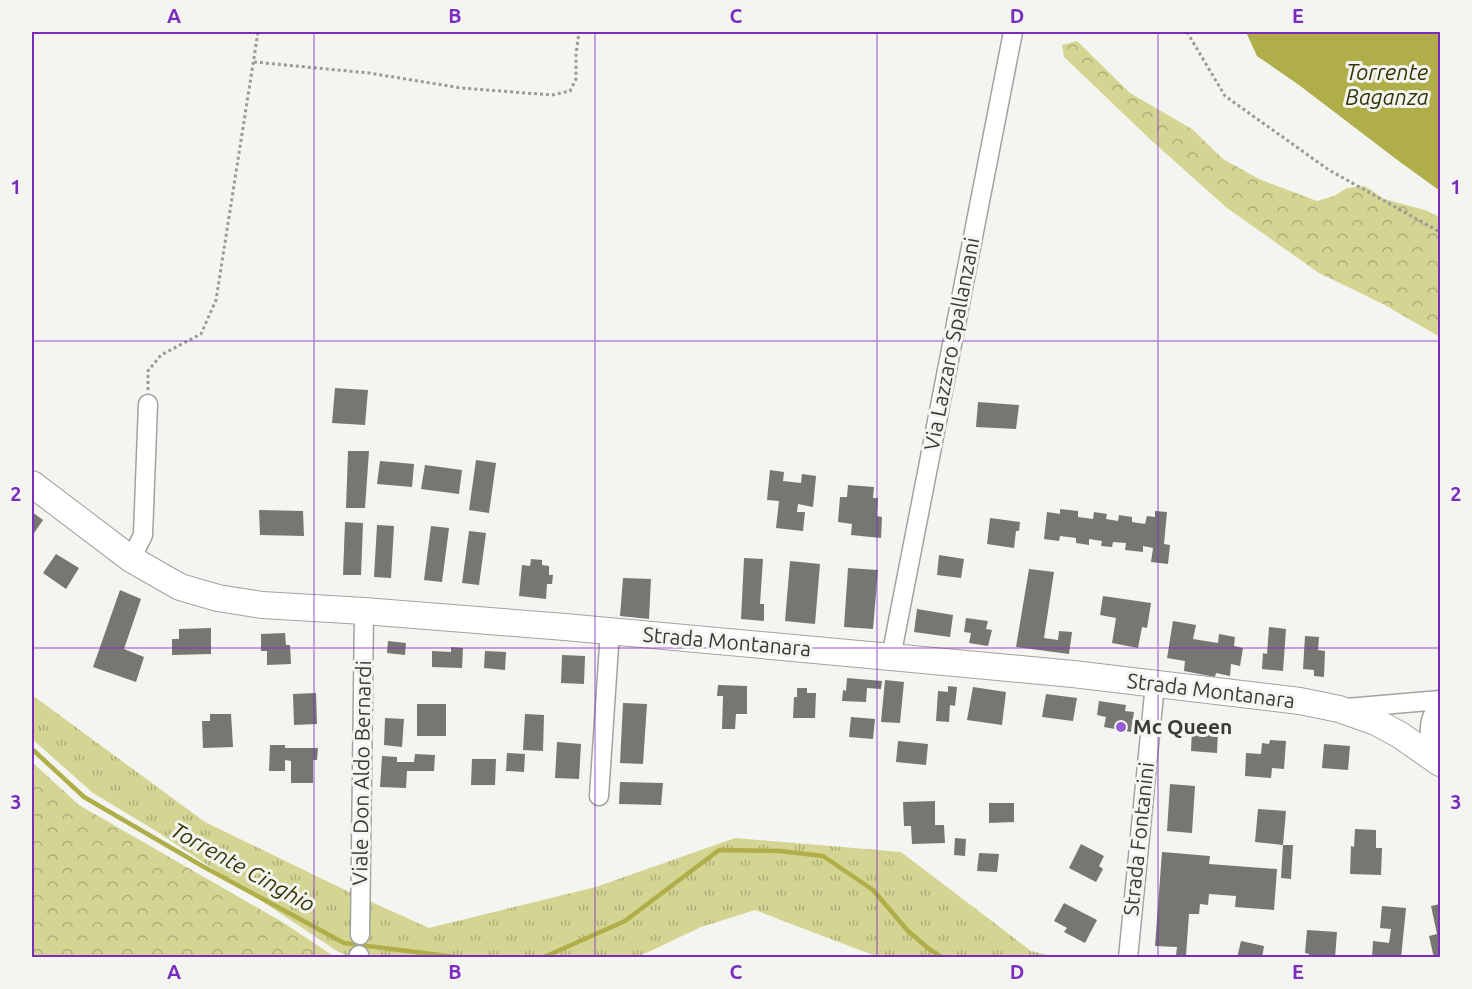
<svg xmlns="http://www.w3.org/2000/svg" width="1472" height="989" font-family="Ubuntu,sans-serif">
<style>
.grass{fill:url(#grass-tufts)}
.forest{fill:url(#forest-crowns)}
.water{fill:#afae49}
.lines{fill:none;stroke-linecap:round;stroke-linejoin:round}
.stream{stroke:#afae49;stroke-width:4.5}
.building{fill:#767672}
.minor-casing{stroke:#a2a39e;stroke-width:21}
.secondary-casing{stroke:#a2a39e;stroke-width:28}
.path{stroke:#9a9b97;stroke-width:3;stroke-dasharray:3 3;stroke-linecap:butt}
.minor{stroke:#fff;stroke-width:18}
.secondary{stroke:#fff;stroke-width:26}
.grid{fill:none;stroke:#7b2cbf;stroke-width:1.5;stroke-opacity:0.55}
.poi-dot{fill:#975dd4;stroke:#f4f5f0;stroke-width:2}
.labels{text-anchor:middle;stroke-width:6;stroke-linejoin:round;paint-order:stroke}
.street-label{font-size:21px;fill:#3a3a38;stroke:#f4f5f0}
.poi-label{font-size:21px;font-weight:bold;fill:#3a3a38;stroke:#f4f5f0;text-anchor:start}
.water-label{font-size:22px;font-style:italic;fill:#353508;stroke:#f4f5f0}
.neatline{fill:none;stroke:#7b2cbf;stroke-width:2}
.grid-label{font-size:20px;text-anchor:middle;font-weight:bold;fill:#7b2cbf}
</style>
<defs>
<pattern id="grass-tufts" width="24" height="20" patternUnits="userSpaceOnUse" patternTransform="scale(1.5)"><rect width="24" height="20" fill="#d4d593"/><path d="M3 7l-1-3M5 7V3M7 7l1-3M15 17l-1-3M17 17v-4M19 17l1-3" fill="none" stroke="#adae79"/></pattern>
<pattern id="forest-crowns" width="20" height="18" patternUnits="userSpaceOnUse" patternTransform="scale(1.5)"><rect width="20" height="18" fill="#d4d593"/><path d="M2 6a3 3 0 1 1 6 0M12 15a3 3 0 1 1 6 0" fill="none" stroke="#adae79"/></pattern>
</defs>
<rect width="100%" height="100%" fill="#f4f5f0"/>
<path class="grass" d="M32,695l173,127 140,68 84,38 167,-41 139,-49 166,14 130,99 26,6h-179l-123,-47 -54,17 -63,30h-289l-12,-6 -181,-120 -63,-38 -61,-54z"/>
<path class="forest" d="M1077,41l53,52 62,36 31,30 36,20 58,22 17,-5 13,-8 18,-2 19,13 41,11 15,7v120l-57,-33 -64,-31 -92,-65 -75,-67 -88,-84 -2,-12z
M32,762l47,43 205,118 51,34h-303z"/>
<path class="water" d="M1246,32h194v159l-44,-32 -97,-74 -42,-29z"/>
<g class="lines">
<path class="stream" d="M32,749l52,48 120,70 140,76 119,15
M542,958l83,-37 94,-71 61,1 43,5 50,34 35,41 21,18 14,9"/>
</g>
<path class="building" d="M335,388l33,2 -3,35 -33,-2z
M978,402l41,3 -3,24 -40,-2z
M348,451h21l-4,57h-19z
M476,460l20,3 -7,50 -20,-3z
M380,461l34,3 -2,23 -35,-3z
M425,465l37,5 -3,24 -38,-5z
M770,470l14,2 -1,9 18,2 1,-9 14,2 -3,31 -15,-3 -1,8h8l-2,19 -27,-3 3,-27 -12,-1z
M848,485l26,2 -1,11h5l-1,18 5,1 -1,21 -30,-3 1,-11 -14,-2 2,-25h7z
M1060,509l18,2v6l15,2 1,-7 13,2 -1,5 12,2 1,-6 13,2v5l13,2 2,-8 8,1v-6l12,1 -3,32 6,1 -2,19 -17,-2 2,-14 -10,-2v6l-18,-2 1,-7 -13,-1 -1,5 -11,-1 1,-5 -13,-2v6l-13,-2v-5l-16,-2 -1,5 -15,-2 3,-27 13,2z
M259,510l44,1 1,25 -44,-1z
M32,512l11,8 -11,16z
M990,518l30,4 -1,9h-3l-2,17 -27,-4z
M345,522l18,1 -2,52h-18z
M377,525l17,1 -3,52 -17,-1z
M431,526l18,2 -7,54 -18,-2z
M469,531l17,2 -7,52 -17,-2z
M56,554l23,14 -13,21 -23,-16z
M939,555l25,4 -3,19 -24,-3z
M744,558l19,1 -3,45h4v17l-23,-2z
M531,559l11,1v5l7,1v9h4l-1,9h-5l-1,15 -27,-3 3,-31 8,1z
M790,561l30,3 -5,60 -30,-3z
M848,568l30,2 -5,59 -29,-2z
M1029,569l25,3 -10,66 14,2 1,-9 13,1 -3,22 -53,-7z
M623,578l28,1 -2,40 -29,-3z
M120,590l21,9 -17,50 20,8 -8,25 -43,-15z
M1103,596l48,7 -4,25 -5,-1 -4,21 -26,-5 4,-25 -16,-3z
M917,609l36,6 -3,22 -36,-5z
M966,618l22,3 -2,8 6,1 -4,16 -19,-3 2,-10 -7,-1z
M1173,621l23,4 -3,14 25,4 1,-9 16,3 -1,9 9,2 -3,18 -9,-2 -1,12 -14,-3 -1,4 -31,-6 1,-10 -18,-3z
M1269,627l17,2 -3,42 -21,-2 1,-16 4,1z
M211,628v26l-39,1v-16h7v-10z
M285,633l1,12h4l1,19 -24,1v-14h-6v-17z
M1305,636l14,1 -1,13 7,1 -1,26 -10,-1v-6l-11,-1z
M388,641l18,2 -1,12 -18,-2z
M451,647l12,1 -1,20 -30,-1v-16l19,1z
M485,651l21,1 -1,18 -21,-2z
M562,655l23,1 -1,28 -23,-1z
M847,678l35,3 -1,8 -14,-1 -1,14 -24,-1 1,-11 3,1z
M885,680l19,2 -4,41 -19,-1z
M718,685l29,1v28h-11l-1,15h-13l1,-33h-6z
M948,686l9,1 -2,19 -5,-1 -1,17 -13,-1 2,-30 10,1z
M973,687l33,5 -4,33 -35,-5z
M797,688h10v5h9l-1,25h-22l1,-21h3z
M316,693l1,31 -23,1 -1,-31z
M1046,694l31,4 -4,23 -31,-4z
M1099,701l27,4 -1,6 9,1 -3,20 -27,-5 2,-10 -9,-2z
M623,703l24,1 -4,60 -23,-1z
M417,704h29v32h-29z
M210,714h21l2,33 -30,1 -1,-27h8z
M525,714l19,1 -1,36 -20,-1z
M851,717l24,2 -2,20 -24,-2z
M385,718l19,1 -2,28 -18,-2z
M1192,728l26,2 -1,23 -26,-2z
M1270,740l16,1 -2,28 -12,-1 -1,10 -26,-2 1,-23 15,1 1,-11 7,1z
M898,741l30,3 -2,21 -30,-3z
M557,742l24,2 -2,35 -24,-1z
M1324,744l26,2 -2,24 -26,-2z
M270,745h15v3h33l-1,12h-4v23h-22v-22l-6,-1v11h-16z
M507,753l18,1 -1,18 -18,-1z
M415,754l20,1 -1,16h-27l-1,17 -26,-1 2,-31 15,1v5h17z
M472,759h24l-1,26h-24z
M620,782l43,1 -2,22 -42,-1z
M1170,784l25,2 -3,47 -25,-2z
M935,801v24h9l1,18 -33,1 -1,-18h-7l-1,-24z
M989,803h25v19l-25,1z
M1258,809l28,2 -3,34h10l-2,34 -10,-1 2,-33 -28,-3z
M1355,829l21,1v18h6l-1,27 -31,-1 1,-28 3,1z
M955,838l11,1 -1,17 -11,-1z
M1081,844l23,12 -5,10 4,3 -7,13 -27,-14z
M1162,852l48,4 -1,8 68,5 -3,41 -39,-3 1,-11 -27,-2 -1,11 -8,-1 -1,10h-10l-3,42 -10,-1 1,-8 -22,-1z
M979,853l20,1 -2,18 -20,-1z
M1064,903l33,17 -12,23 -21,-11 3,-4 -13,-7z
M1440,904v54h-6l-5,-22 8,-2 -6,-28z
M1382,906l24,2 -5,50h-29l1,-17 16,2 2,-14 -11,-1z
M1307,930l30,2 -2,26h-26v-4l-4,-1z
M1241,941l23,5 -2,12h-25z"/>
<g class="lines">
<g class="minor-casing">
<path id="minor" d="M131,559l12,-24 5,-131
M891,657l122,-625
M1347,708l93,-8
M1439,762c-10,-20 -15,-39 1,-58
M599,796l11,-165
M360,935l4,-324
M359,958v-3
M1128,958l27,-274"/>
</g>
<g class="secondary-casing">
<path id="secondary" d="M32,484l99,75 49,28 38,11 44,7 102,6 201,16 326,30 182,17 227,27 39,8 37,13 24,13 40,28"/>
</g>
<path class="path" d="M1187,32l38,64 104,74 111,62
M254,62l115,11 92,15 91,7 18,-4 6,-12v-25l3,-22
M148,390v-19l13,-16 40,-21 15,-34 42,-268"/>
<use href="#minor" class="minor"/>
<use href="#secondary" class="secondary"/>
</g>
<path class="grid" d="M314,32v926M595,32v926M877,32v926M1158,32v926M32,341h1408M32,648h1408"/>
<circle class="poi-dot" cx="1121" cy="727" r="6"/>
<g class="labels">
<g class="street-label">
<text transform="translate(952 344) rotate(-79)" y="7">Via Lazzaro Spallanzani</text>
<text transform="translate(727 642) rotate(5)" y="7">Strada Montanara</text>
<text transform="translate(1211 691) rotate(7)" y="7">Strada Montanara</text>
<text transform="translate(362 773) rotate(-89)" y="7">Viale Don Aldo Bernardi</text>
<text transform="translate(1139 839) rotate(-84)" y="7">Strada Fontanini</text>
</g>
<g class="poi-label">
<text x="1133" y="734">Mc Queen</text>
</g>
<g class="water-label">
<text x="1387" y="80">Torrente<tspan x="1387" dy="25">Baganza</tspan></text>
<text transform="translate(243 867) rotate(29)" y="8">Torrente Cinghio</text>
</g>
</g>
<rect width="1472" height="989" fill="none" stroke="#f4f5f0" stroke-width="66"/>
<rect x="33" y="33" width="1406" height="923" class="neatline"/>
<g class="grid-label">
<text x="174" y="23">A</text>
<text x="455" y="23">B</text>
<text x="736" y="23">C</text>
<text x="1017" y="23">D</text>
<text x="1298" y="23">E</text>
<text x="16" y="194">1</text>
<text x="1456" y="194">1</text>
<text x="16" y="501">2</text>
<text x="1456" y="501">2</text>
<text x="16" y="809">3</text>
<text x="1456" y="809">3</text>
<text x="174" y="979">A</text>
<text x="455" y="979">B</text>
<text x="736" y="979">C</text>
<text x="1017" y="979">D</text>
<text x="1298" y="979">E</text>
</g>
</svg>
